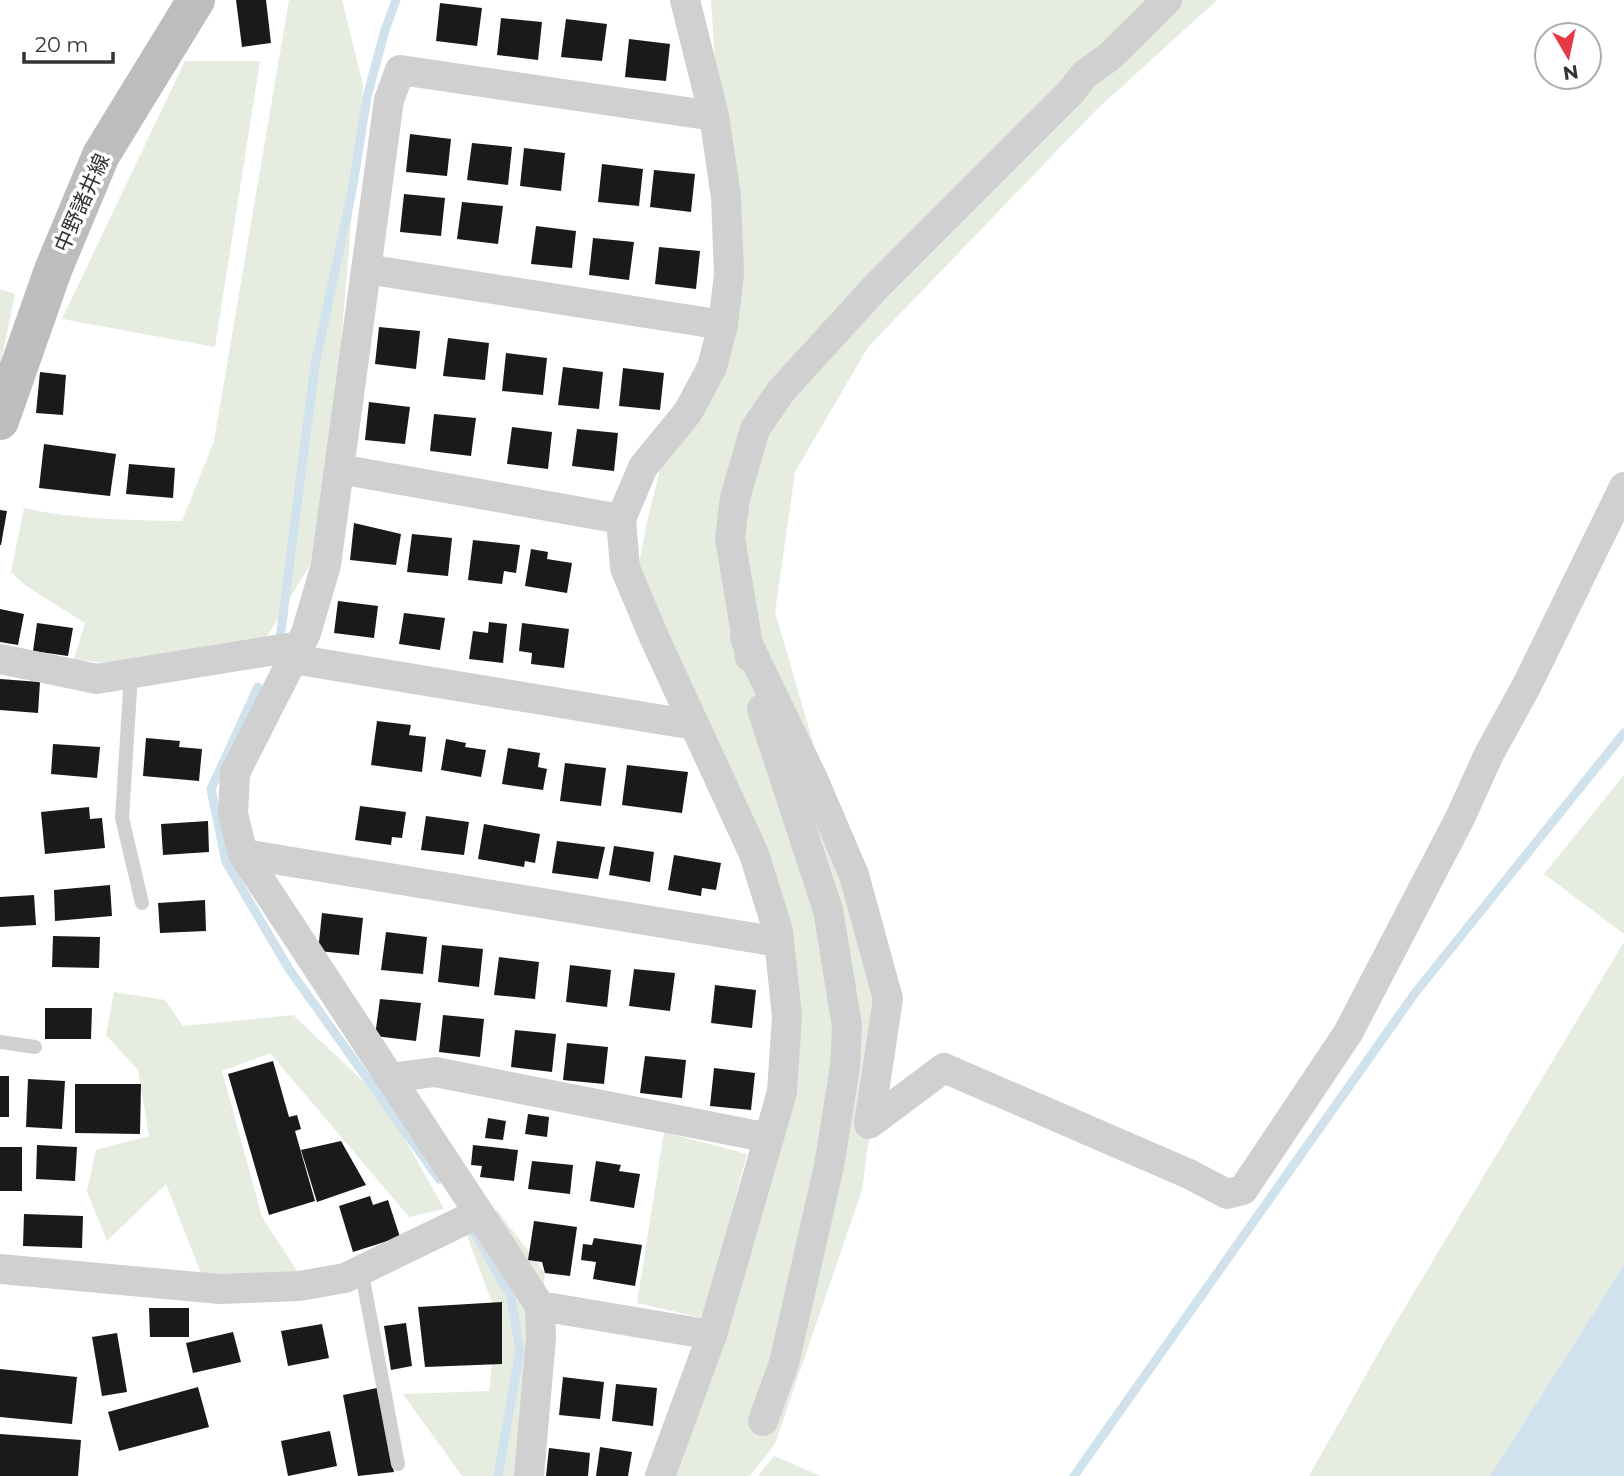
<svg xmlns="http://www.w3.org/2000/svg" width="1624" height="1476" font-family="Montserrat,'Noto Sans JP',sans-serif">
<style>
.green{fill:#e6ecdf}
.water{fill:#cfe2ee}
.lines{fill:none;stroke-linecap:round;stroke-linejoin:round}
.stream{stroke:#cfe2ee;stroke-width:9}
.building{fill:#1a1a1a}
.service{stroke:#d0d0d0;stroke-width:14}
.minor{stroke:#d0d0d0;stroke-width:30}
.secondary{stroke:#bdbdbd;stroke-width:38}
.labels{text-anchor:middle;stroke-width:7;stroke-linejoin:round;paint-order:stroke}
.street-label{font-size:21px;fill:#333;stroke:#fff}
</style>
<rect width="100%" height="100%" fill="#fff"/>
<path class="green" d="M289,0h53l21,85 -22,258 -24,210 -60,100 -145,11 -38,-5 11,-36 -59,-37 -15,-14 13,-64c52,12 106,12 158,13l32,-80z
M711,0h506l-121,110 -228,237 -73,125 -20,140 113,387 -26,191 -87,254 -25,32h-91l127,-449 -32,-173 -120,-265 14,-72 21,-82 43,-68 17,-93z
M185,61h75l-45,286 -153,-28z
M0,289l15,5 -15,73z
M1624,775v159l-80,-60z
M1624,942v323l-134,211h-181l83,-147z
M114,992l51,8 18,26 110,-11 90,85 61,109 -35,8 -139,-164 -48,18 40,146 35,54 -95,5 -36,-92 -59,57 -20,-50 9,-41 53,-14 -11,-66 -32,-35z
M664,1132l83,22 -44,164 -66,-15z
M497,1210l48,63 -17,203h-66l-59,-82 86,-3 8,-75 -35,-94z
M774,1456l47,20h-63z"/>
<path class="water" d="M1624,1265v211h-134z"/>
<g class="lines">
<path class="stream" d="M280,639l35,-274 37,-174 15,-94 18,-67 11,-30
M258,687l-47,102 15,73 63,107 150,210
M472,1228l39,69 9,53 -22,126
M1074,1476l341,-483 209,-260"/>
</g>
<path class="building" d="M236,0h30l5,43 -29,4z
M440,3l42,5 -5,38 -41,-5z
M501,18l41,4 -4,38 -41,-5z
M566,19l41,5 -5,37 -41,-4z
M629,39l41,5 -4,37 -41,-4z
M410,134l41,5 -4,37 -41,-4z
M472,143l40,4 -4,38 -41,-5z
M524,148l41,5 -4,38 -41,-5z
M602,164l41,5 -4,37 -41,-4z
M654,170l41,4 -4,38 -41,-5z
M404,194l41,4 -4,38 -41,-4z
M462,202l41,4 -5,38 -41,-5z
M536,226l40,5 -4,37 -41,-4z
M593,238l41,4 -5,38 -40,-5z
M659,247l41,4 -4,38 -41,-5z
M379,327l41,4 -4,38 -41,-5z
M448,338l41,5 -4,37 -42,-4z
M506,353l41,5 -4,37 -41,-4z
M563,367l40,5 -4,37 -41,-4z
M623,368l41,5 -4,37 -41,-4z
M40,372l26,3 -3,40 -27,-2z
M369,402l41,5 -5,37 -40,-4z
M434,414l42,4 -5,38 -41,-5z
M512,427l40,5 -4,37 -41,-5z
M577,429l41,4 -4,38 -42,-5z
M44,444l72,10 -6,42 -71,-8z
M129,464l46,4 -2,30 -47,-4z
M0,510l7,1 -6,34h-1z
M354,523l47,11 -5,31 -46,-5z
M412,534l40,4 -4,38 -41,-4z
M473,540l47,5 -4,28 -12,-2 -2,13 -34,-4z
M531,549l17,3 -1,7 25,4 -5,30 -42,-7z
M338,601l40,5 -4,32 -40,-5z
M0,609l24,5 -6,31 -18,-3z
M404,613l41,5 -5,32 -41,-6z
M489,622l18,2 -4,39 -34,-4 4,-28 15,2z
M37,623l36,5 -5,28 -35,-5z
M522,623l47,6 -5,39 -33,-4 1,-11 -13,-2z
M0,679l40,3 -2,31 -38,-3z
M377,721l34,4 -2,10 17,2 -4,35 -51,-7z
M146,738l34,3 -1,6 23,2 -3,32 -56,-5z
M446,739l20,4 -1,4 21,3 -5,27 -40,-7z
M53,744l47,3 -3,31 -46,-4z
M508,748l32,5 -2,14 9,2 -4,21 -41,-6z
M565,763l41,5 -5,38 -41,-5z
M627,765l61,7 -6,41 -60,-8z
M360,806l46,6 -4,26 -10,-1 -1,8 -36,-5z
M89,807l1,12 12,-1 3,30 -60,6 -4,-42z
M426,816l43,6 -5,33 -43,-5z
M208,821l1,31 -46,3 -2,-31z
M484,824l56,10 -5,29 -10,-2 -1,6 -46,-8z
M557,841l48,6 -7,32 -46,-6z
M614,846l40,6 -4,30 -41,-7z
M674,855l47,8 -5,27 -14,-2 -1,8 -33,-6z
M110,885l2,31 -57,5 -1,-31z
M34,895l2,30 -36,2v-30z
M205,900l1,31 -46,2 -2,-30z
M322,913l41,5 -4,37 -41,-4z
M386,932l41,5 -4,37 -42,-4z
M53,936l47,1 -1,31 -47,-1z
M442,945l41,4 -4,38 -41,-5z
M499,957l40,5 -4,37 -41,-4z
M570,965l41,5 -4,37 -41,-5z
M634,969l41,4 -5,38 -41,-5z
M715,985l41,5 -4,38 -41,-5z
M380,999l41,4 -5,38 -41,-5z
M45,1008h47l-1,31h-46z
M443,1015l41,4 -4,38 -41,-5z
M515,1030l41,4 -4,38 -41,-5z
M567,1043l41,4 -4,37 -41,-4z
M645,1056l41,4 -4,38 -42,-5z
M273,1061l16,56 8,-2 4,14 -6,2 20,70 -46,14 -41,-141z
M714,1068l41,5 -4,37 -41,-4z
M0,1076h9v41h-9z
M28,1079l37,2 -3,48 -36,-2z
M75,1084h66l-1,50 -65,-1z
M528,1114l21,3 -2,20 -22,-3z
M488,1118l18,3 -3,19 -18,-2z
M341,1141l25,44 -49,17 -16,-52z
M37,1145l40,2 -2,34 -39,-2z
M473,1145l45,5 -4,31 -34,-4 2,-11 -11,-1z
M0,1147h22v44h-22z
M532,1161l41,4 -3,29 -42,-5z
M596,1161l25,4 -2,6 21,3 -6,34 -44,-7z
M370,1196l3,9 15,-5 12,37 -47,15 -14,-46z
M24,1214l59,2 -1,32 -59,-2z
M534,1221l43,6 -7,49 -25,-3 -3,-11 -14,-2z
M594,1238l48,7 -7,41 -42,-7 3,-17 -15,-2 2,-16 9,1z
M502,1302v62l-77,3 -7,-60z
M149,1308h40v29h-39z
M406,1323l6,43 -21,4 -7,-44z
M322,1324l7,34 -41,8 -7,-35z
M233,1332l8,30 -48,11 -7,-30z
M117,1333l10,59 -25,4 -10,-59z
M0,1369l77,8 -5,47 -72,-7z
M563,1377l41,5 -4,37 -41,-4z
M616,1384l41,4 -4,38 -41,-5z
M198,1387l11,40 -90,24 -11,-39z
M377,1388l17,84 -36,4 -15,-81z
M330,1431l7,35 -49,10 -7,-35z
M0,1434l81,6 -3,36h-78z
M600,1447l32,5 -4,24h-32z
M549,1448l41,5 -2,23h-42z"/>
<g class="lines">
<path class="service" d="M131,674l-9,144 20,85
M0,1042l35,5
M361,1269l37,195"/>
<path class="minor" d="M366,269l357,56
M339,469l282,50
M745,638l68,141 41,96 34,124 -19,125 75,-56 245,106 38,20 16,-4 105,-157 112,-215 29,-64 38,-69 97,-198
M750,657l-20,-119 5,-40 20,-69 26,-38 94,-103 196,-196 13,-17 25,-18 58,-57
M0,659l97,20 203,-33
M293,659l401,66
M762,709l66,201 19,116 -2,41 -16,99 -45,197 -21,58
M243,854l536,88
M390,1078l45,-6 334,66
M0,1269l220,20 79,-3 46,-8 134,-65
M540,1306l172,29
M529,1476l12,-138 -1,-32 -297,-452 -10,-40 2,-41 71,-140 20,-68 63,-465 11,-30 314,46
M660,1476l52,-141 70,-243 5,-76 -9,-85 -24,-77 -100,-217 -29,-69 -4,-49 22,-52 45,-55 24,-45 11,-42 6,-51 -3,-77 -12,-81 -29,-116"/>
<path class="secondary" d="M0,421l53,-151 48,-115 95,-155"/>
</g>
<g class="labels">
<g class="street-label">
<text transform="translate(82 203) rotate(-66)" y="7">中野諸井線</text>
</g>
</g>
<g transform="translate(1568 56) rotate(171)"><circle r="33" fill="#ffffff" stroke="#adadad" stroke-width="2"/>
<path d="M0-5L12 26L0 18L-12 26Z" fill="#e63946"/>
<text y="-10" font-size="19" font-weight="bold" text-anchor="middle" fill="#333333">N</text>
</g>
<path d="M24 52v10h89v-10" fill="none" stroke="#333333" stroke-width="3.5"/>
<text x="35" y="52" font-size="21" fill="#333333" stroke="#ffffff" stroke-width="5" paint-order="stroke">20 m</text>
</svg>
